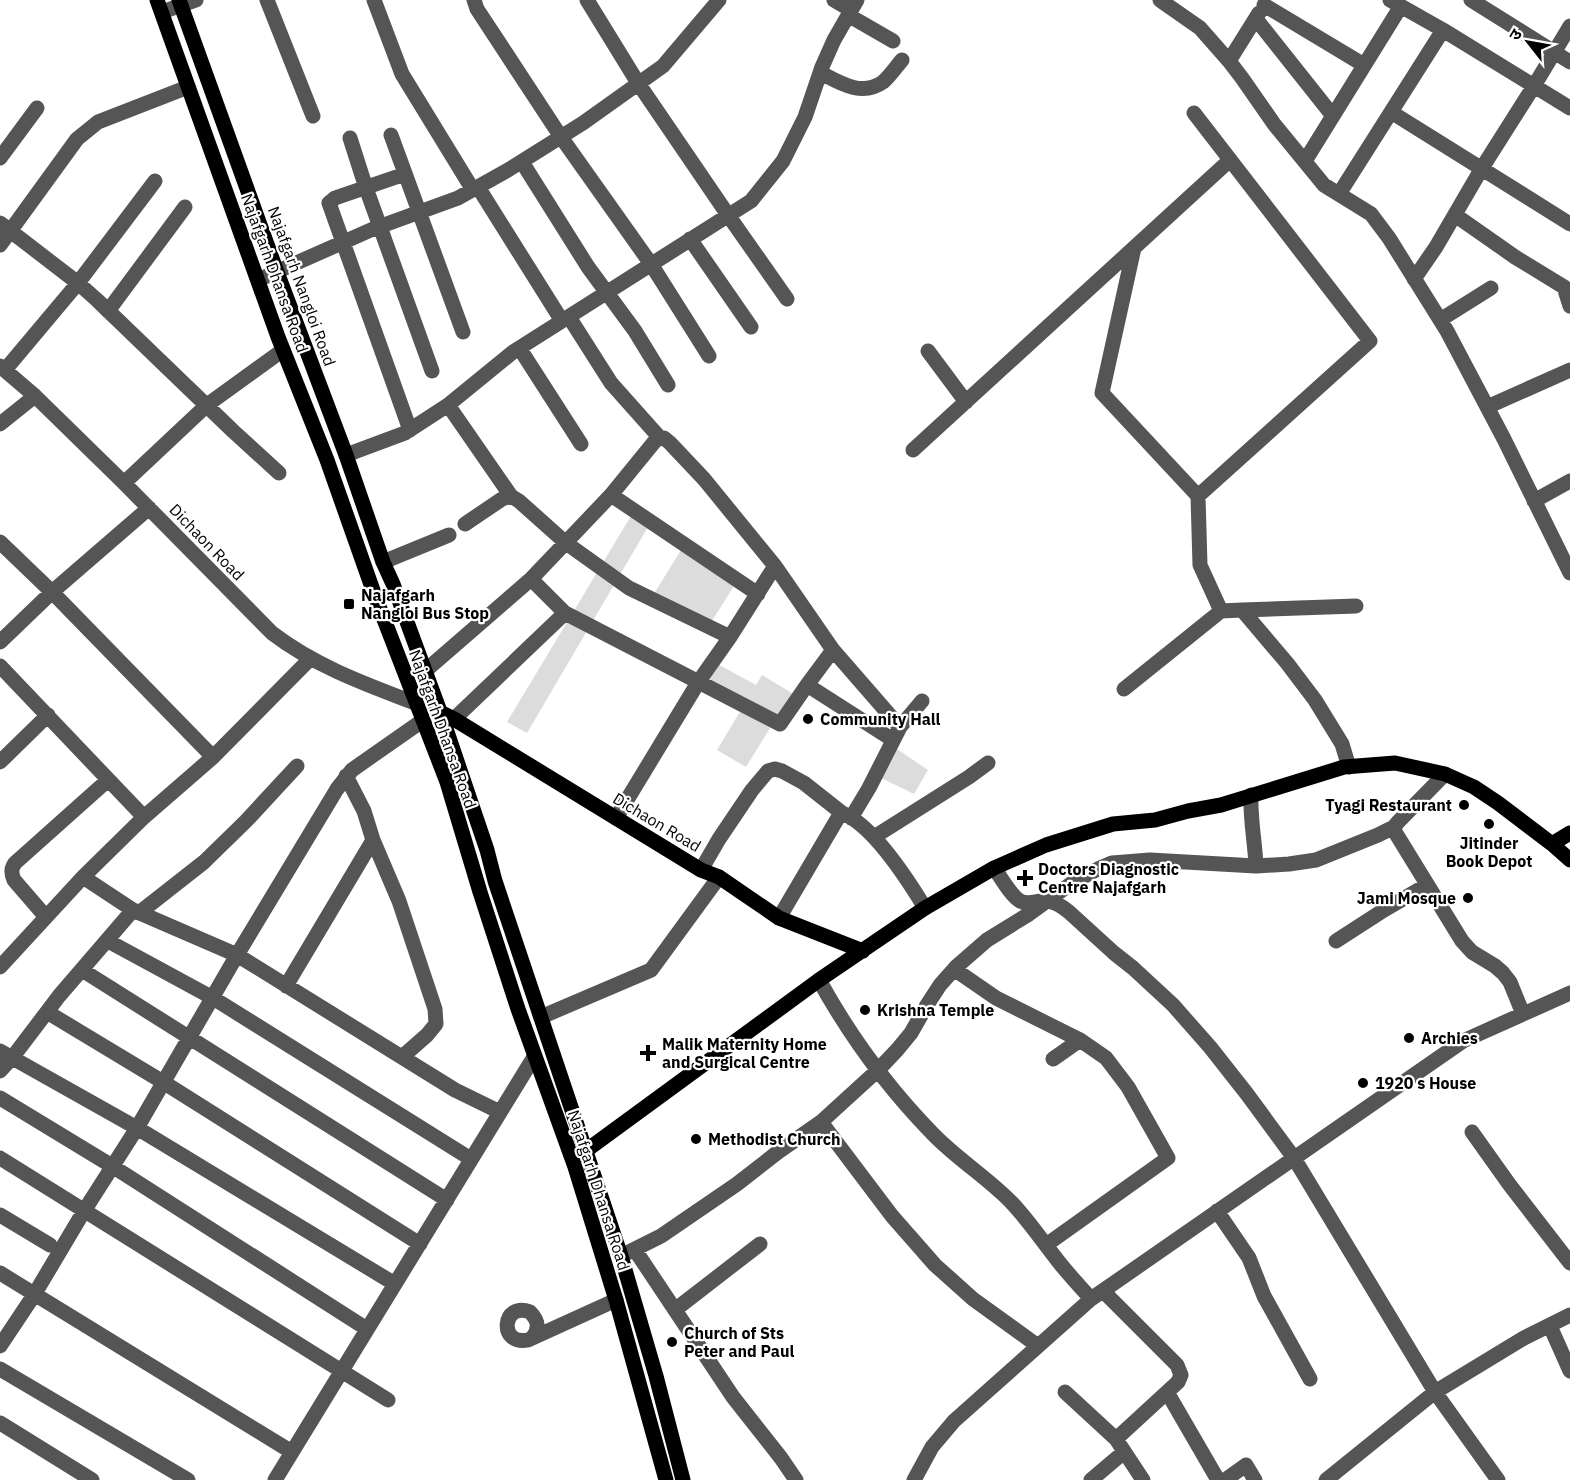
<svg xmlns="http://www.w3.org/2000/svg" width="1570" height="1480" font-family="'IBM Plex Sans','Noto Sans Devanagari',sans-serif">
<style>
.green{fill:#dcdcdc}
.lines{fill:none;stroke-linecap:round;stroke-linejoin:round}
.minor{stroke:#555;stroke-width:15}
.major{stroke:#000;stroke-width:15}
.poi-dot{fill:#000;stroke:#fff;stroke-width:2}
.labels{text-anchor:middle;stroke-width:4.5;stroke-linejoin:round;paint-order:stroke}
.street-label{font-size:16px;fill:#000;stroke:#fff}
.poi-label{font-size:16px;font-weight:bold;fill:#000;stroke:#fff;text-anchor:start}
</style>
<rect width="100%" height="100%" fill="#fff"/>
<path class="green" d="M631,516l17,11 -121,206 -20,-11z
M681,550l53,36 -26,41 -56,-30z
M714,662l42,23 6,-10 33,20 -16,22 -74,-38z
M741,710l29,18 -24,39 -29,-17z
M894,747l34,23 -14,24 -35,-17z"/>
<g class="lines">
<path class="minor" d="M267,0l46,116
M374,0l28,74 71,116
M474,0l3,9 84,128 90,127 58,92
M587,0l51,83 90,132 59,84
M834,0l17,10
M1160,0l40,28 29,33 13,17 32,46 50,61 47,29 18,24 58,93 57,108 66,134
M1390,0l53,30 127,78
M1471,0l99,62
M1264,5l100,60
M162,12l34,-12
M848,15l45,26
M1256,19l77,97
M1229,61l30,-48
M821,73c19,10 41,24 62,9 7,-6 13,-15 19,-22
M1391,112l179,112
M1194,113l176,228 -172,155
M391,135l72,197
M350,138l16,50 66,183
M0,158l37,-50
M1305,161l96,-155
M522,162l66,105 47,64 33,54
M405,174l-70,24 -6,5 81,227
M478,187l84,134
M1339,194l104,-164
M1455,215l60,42 49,30 6,19
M0,223l78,60 19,17 136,131 46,42
M690,239l61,88
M0,245l77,-106 21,-17 90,-35
M1134,248l-32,145 96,103 2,69 21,46 21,-1 45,53 28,37 27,44 7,23
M1414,279l22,-32 46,-79 52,-82 36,-60
M258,280l115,-51 85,-31 50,-28 75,-47 80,-57 56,-66
M108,311l77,-104
M569,317l42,66 49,55
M1440,320l51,-32
M520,349l61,95
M928,351l38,51
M0,366l35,30 89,87 148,150c43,33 93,51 143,70
M5,370l73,-87 77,-102
M448,405l63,91
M1487,407l83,-37
M0,424l35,-28
M913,450l317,-290
M346,455l59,-22 43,-28 65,-53 238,-151 32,-40 22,-44 17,-50 12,-27 23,-40
M124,483l83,-78 76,-55
M611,495l147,99
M1534,501l36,-20
M465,524l37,-25 9,-3 8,5 47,42 63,45 101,49
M0,542l52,50 161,165
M383,562l66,-27
M531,579l34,34 215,111 27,-39
M1242,610l114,-4
M0,642l52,-50 97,-84
M833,650l-26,35 86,55
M0,666l144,151
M425,671l106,-92 80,-84 44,-54 5,-3h4l6,5 34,36 71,87 58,84 67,77
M1124,689l97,-78
M454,719l111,-106
M0,762l48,-47
M1445,774l-47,48 -4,5 1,5 67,109 10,11 23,14 8,7 7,9 13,32
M346,776l18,35 9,29 26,61 36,108 1,15 -9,11 -25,22
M1251,795c-1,24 4,47 5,71
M616,818l83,-137 31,-44 45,-71
M851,818l18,-30 31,-61 22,-26
M874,837l95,-60 19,-14
M994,868c6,8 17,28 26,33 10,5 18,-2 28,0 7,1 15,6 21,11l45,41 19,15 40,37 37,42 37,47 47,64 141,234 63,88
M701,870l18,-31 33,-49 16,-19 7,-2 7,2 22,12 38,30
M83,877l50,33 104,45 218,135 45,22
M139,913l65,-51 42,-41 51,-55
M46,917l-32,-37c-3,-7 -3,-11 1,-17l93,-83
M779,918l60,-102 3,-3c31,12 66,67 83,95
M108,941l105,57 258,161
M1336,941l48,-31 43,-25
M0,967l83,-90 61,-60 69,-60 97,-98
M954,969l42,29 84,42
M82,970l365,230
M819,980c31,56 69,108 114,154 24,25 55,44 79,69 16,17 29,36 43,54 11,15 24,28 36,42
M286,986l87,-146
M47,1012l116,70 257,162
M541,1017l110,-47 68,-93
M0,1051l137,77 258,156
M0,1071l12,-13 47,-62 74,-86
M0,1098l112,68 255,163
M821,1122l71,94 43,49 38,34 65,47
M1472,1132l37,52 61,79
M0,1158l388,242
M1217,1211l32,47 15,38 46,83
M0,1215l50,30
M1046,1245l122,-87 -40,-71 -22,-29 -26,-18 -27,19
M635,1250l98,147 48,61 15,22
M621,1256l40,-20 76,-52 41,-32 43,-30 57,-52 19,-20 14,-17 16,-28 13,-20 16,-18 31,-27 42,-26 43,-31 26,-14 14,-6 38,-3 106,6 33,-2 27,-4 62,-25 16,-8
M0,1273l292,179
M1103,1291l74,74 4,10 -3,7 -62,57 27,41
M676,1309l84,-65
M1550,1326l20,45
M533,1337c7,-10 5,-17 -3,-25 -28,-11 -32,34 -2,28l88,-40
M0,1346l34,-51 50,-84 53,-83 100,-173 100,-166 15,-19 70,-49
M0,1369l188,111
M1065,1392l51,47
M1167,1392l51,88
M0,1423l92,57
M275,1480l259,-423
M914,1480l18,-33 22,-26 137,-122 372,-258 107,-48
M1091,1480l33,-28
M1225,1480l21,-15 9,15
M1326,1480l109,-88 89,-54 46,-23"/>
<path class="major" d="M157,0l121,337 49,123 48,136 72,186 33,110 38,117 57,158 41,133 50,180
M179,0l98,272 69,183 37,107 10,22 48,130 46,136 8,31 126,375 35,120 27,104
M436,710l18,9 247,151 18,7 60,41 84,33
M1552,844l18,-11
M580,1155l239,-175 106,-72 69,-40 52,-23 67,-21 42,-4 33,-9 33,-6 123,-38 51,-4 50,11 29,13 24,16 54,41 18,16"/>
</g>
<g class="poi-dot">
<rect x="343" y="598" width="12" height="12" rx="3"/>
<circle cx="808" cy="719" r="6"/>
<circle cx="1464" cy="805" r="6"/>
<circle cx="1489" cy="824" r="6"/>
<path d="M1022 869h6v6h6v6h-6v6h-6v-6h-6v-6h6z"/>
<circle cx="1468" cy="898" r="6"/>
<circle cx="865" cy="1010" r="6"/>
<circle cx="1409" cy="1038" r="6"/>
<path d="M645 1044h6v6h6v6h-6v6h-6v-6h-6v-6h6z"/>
<circle cx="1363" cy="1083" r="6"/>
<circle cx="696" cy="1139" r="6"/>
<circle cx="672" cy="1342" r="6"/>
</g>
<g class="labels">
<g class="street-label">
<text transform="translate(275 273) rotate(70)" y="6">Najafgarh Dhansa Road</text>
<text transform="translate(302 286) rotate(70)" y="6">Najafgarh Nangloi Road</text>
<text transform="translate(207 542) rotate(46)" y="6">Dichaon Road</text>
<text transform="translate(443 729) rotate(70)" y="6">Najafgarh Dhansa Road</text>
<text transform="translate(657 822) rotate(31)" y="6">Dichaon Road</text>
<text transform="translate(599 1190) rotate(72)" y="6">Najafgarh Dhansa Road</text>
</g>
<g class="poi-label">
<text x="361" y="601">Najafgarh<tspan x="361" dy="18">Nangloi Bus Stop</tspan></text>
<text x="820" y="725">Community Hall</text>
<text x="1452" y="811" text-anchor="end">Tyagi Restaurant</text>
<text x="1489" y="849" text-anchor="middle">Jitinder<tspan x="1489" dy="18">Book Depot</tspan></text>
<text x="1038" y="875">Doctors Diagnostic<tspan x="1038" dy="18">Centre Najafgarh</tspan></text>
<text x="1456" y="904" text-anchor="end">Jami Mosque</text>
<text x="877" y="1016">Krishna Temple</text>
<text x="1421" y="1044">Archies</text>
<text x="662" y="1050">Malik Maternity Home<tspan x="662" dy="18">and Surgical Centre</tspan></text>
<text x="1375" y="1089">1920 s House</text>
<text x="708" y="1145">Methodist Church</text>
<text x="684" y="1339">Church of Sts<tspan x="684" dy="18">Peter and Paul</tspan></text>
</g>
</g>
<g transform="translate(1528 42) rotate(301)" stroke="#ffffff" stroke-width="4.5" paint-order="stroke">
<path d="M0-4.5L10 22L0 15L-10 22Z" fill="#000000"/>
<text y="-9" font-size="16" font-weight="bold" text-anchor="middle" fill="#000000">उ</text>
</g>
</svg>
